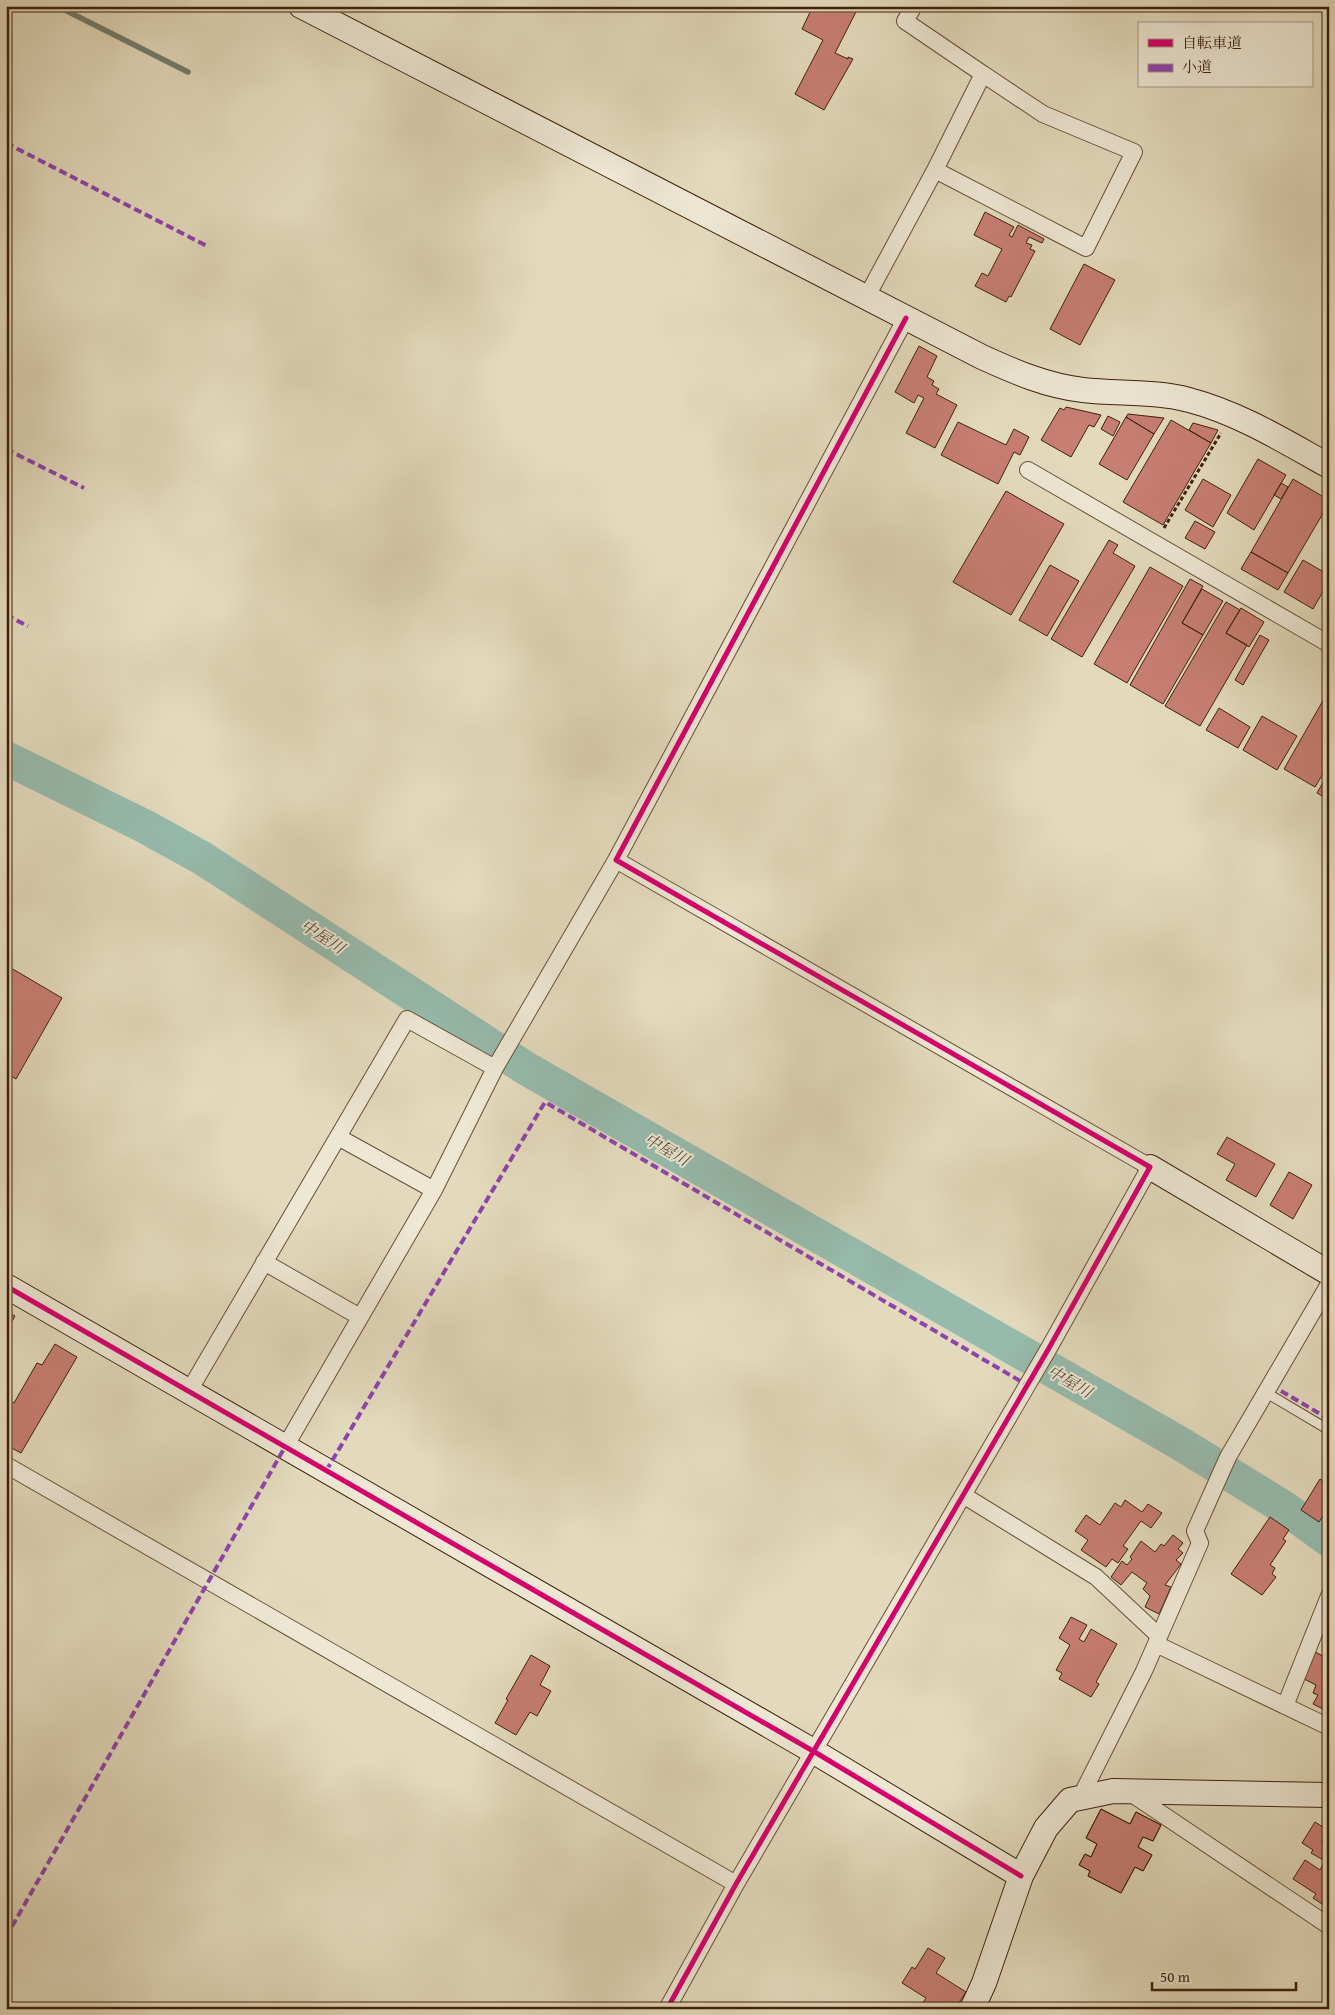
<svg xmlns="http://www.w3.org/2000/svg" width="1335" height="2015" font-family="'Gentium Book Plus','Noto Serif JP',serif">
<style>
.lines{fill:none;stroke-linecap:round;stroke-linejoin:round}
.stream{stroke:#747d6d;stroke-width:5.5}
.river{stroke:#96bbad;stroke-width:34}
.building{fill:#c77e73;stroke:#40210c}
.lane-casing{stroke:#694f38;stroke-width:11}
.street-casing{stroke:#694f38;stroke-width:18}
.secondary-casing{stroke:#40210c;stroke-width:26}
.path{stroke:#40210c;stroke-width:3;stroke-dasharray:4 2.5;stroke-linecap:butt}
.lane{stroke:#ede7d4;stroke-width:9}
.street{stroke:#ede7d4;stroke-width:16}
.secondary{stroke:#ede7d4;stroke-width:24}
.quiet{stroke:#8e44ad;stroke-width:4;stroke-dasharray:8 4;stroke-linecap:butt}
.cycleway-casing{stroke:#ede7d4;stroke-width:8}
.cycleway{stroke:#d6006c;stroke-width:5}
.labels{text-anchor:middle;stroke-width:4;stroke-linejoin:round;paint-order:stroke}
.water-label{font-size:16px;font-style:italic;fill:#564834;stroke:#ede7d4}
</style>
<rect width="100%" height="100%" fill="#e3dabd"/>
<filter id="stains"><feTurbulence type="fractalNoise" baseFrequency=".004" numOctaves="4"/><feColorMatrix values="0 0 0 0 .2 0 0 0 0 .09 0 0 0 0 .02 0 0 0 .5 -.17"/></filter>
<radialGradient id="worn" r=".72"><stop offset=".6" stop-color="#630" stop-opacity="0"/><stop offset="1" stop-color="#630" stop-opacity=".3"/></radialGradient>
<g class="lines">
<path class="stream" d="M57,6l131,66"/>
<path class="river" d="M6,758l138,68 58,32 325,211 654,375 105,65 43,31"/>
</g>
<path class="building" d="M813,6h46l-24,47 13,6v-2l5,2 -29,51 -29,-16 28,-54 -21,-11z
M985,212l29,15 -5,8 3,2 6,-12 26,14 -2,4 -13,-6 -3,6 6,2 -2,4 5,2 -24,46 -2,-1 -3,6 -31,-16 7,-13 6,3 14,-27 -28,-14z
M1084,264l31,16 -35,65 -30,-16z
M919,346l18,10 -10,21 7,4 -2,4 7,4 -3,5 21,11 -22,43 -29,-15 18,-35 -6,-3 -4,8 -19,-11z
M1066,407l35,8 -7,12 -5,-2 -18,32 -30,-17 19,-32 4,2z
M1128,414l36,4 -10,16 -28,-17z
M1108,416l12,6 -7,14 -12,-7z
M1126,417l28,17 -27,46 -28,-16z
M1171,420l40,23 -48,82 -40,-23z
M958,422l48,23 8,-16 15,8 -9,18 -6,-3 -16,32 -57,-29z
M1193,423l25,7 -7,13 -22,-13z
M1258,459l28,16 -32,55 -27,-17z
M1203,479l28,16 -18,32 -28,-17z
M1293,479l36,21v3l-41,70 -37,-21z
M1281,483l7,4 -7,12 -7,-4z
M1006,491l58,33 -53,91 -58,-33z
M1195,521l20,11 -10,17 -20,-11z
M1109,540l9,5 -5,8 22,13 -53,91 -31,-18z
M1251,552l37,21 -10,17 -37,-21z
M1303,560l26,15v6l-16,28 -29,-17z
M1050,565l29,16 -32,55 -28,-16z
M1150,567l33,19 -56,97 -33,-19z
M1190,579l13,7 -21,37 21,12 -40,69 -33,-19z
M1202,589l21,12 -20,34 -21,-12z
M1226,602l14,8 -14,23 21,12 -47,81 -35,-20z
M1241,608l23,14 -15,25 -23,-14z
M1260,635l9,5 -26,45 -8,-5z
M1329,690v74l-14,23 -31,-18z
M1219,708l31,19 -12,21 -32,-18z
M1262,716l35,20 -20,34 -34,-20z
M1329,772v28l-12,-7z
M11,968l51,30 -46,81 -10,-6v-104l3,2z
M1227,1137l48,27 -19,33 -30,-17 9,-16 -18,-10z
M1289,1172l23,13 -19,34 -23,-14z
M6,1311l9,5 -9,16z
M55,1344l22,13 -56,96 -15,-8v-47l8,5 23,-40 5,2z
M1320,1479l9,5v23l-10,15 -18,-12z
M1125,1500l17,12 6,-8 14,9 -11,15 -10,-7 -18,25 5,3 -10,14 -6,-4 -6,8 -25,-17 7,-10 -13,-9 11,-16 14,10 15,-22 6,4z
M1270,1517l19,13 -6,9 3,2 -16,24 5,3 -3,6 4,3 -14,18 -31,-21z
M1173,1535l10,8 -5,6 5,4 -7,7 5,4 -16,21 6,2 -12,27 -14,-7 5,-11 -7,-7 4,-6 -15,-11 -11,13 -10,-8 11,-16 5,4 5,-6 -2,-2 11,-16 14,11 6,-8 3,2z
M1071,1617l16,8 -8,14 5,3 7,-13 26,15 -21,38 3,2 -8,13 -32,-18 3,-6 -6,-3 14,-25 -11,-7z
M1315,1652l14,7v53l-16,-8 5,-9 -5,-2 3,-8 -14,-7z
M531,1655l19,11 -10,19 11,6 -14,25 -7,-4 -14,23 -21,-12 13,-23 -2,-1z
M1101,1809l29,15 6,-12 25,13 -8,16 -10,-4 -5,10 14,8 -9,16 -8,-4 -14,26 -33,-17 2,-5 -11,-6 6,-11 6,3 6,-13 -11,-6z
M1101,1809l29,15 6,-12 25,13 -8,16 -10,-4 -5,10 14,8 -9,16 -8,-4 -14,26 -33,-17 2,-5 -11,-6 6,-11 6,3 6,-13 -11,-6z
M1315,1822l14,9 -7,11 7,4 -1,62 -15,-10 3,-4 -23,-15 12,-19 15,10 5,-9 -14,-8 2,-3 -11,-7z
M928,1948l17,10 -9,15 30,19 -11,17h-36l7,-11 -24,-15 10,-16 3,2z"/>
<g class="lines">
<g class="lane-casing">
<path id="lane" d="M1265,1392l64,38
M1329,1527v1"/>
</g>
<g class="street-casing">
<path id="street" d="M935,170l151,78 48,-96 -91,-38 -60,-40
M866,298l69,-128 48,-96 -78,-53 9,-15
M1028,470l301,174
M338,1137l96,53
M264,1262l96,55
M189,1391l218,-372 88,49
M285,1447l149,-257 61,-122 121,-208
M6,1465l730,419
M963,1495l133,82 63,59
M1156,1644l173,83
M1285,1706l44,-110
M1129,1792l200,134
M1080,1798l64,-127 56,-128 -5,-12 33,-74 101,-173
M667,2009l69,-125 313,-536 101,-181 -534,-307 290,-542"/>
</g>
<g class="secondary-casing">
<path id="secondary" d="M301,6l681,351c33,15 65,29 101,33 33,4 75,1 106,10 50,13 95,41 140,66
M1150,1167l179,106
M6,1286l807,465 208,125
M972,2009l12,-26 37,-107 25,-48 24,-28 43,-9 216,4"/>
</g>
<path class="path" d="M1164,528l57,-95"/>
<use href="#lane" class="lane"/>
<use href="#street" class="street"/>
<use href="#secondary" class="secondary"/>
<path class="quiet" d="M6,143l203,104
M6,449l78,39
M6,615l22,11
M1281,1391l48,28
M326,1471l219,-369 482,283
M6,1937l279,-490"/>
<g class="cycleway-casing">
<path id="cycleway" d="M6,1286l807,465 208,125
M667,2009l69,-125 313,-536 101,-181 -534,-307 290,-542"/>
</g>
<use href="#cycleway" class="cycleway"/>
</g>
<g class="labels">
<g class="water-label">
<text transform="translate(323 936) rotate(33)" y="6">中屋川</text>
<text transform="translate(667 1149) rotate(30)" y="6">中屋川</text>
<text transform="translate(1070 1381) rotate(30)" y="6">中屋川</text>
</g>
</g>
<rect width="1335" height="2015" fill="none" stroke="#e3dabd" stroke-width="25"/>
<rect x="8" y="8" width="1320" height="2000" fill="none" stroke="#40210c" stroke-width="2.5"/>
<rect x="12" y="12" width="1310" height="1990" fill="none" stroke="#40210c"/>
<rect x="1138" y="22" width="175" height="65" fill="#ede7d4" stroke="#a89884"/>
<rect x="1148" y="39" width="25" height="8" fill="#d6006c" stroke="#a89884"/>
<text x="1182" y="48" font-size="15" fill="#40210c">自転車道</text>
<rect x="1148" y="64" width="25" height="8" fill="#8e44ad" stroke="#a89884"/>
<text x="1182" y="72" font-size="15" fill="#40210c">小道</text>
<path d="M1152 1982v8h144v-8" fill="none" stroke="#40210c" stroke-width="2.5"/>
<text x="1160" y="1982" font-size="15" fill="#40210c" stroke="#ede7d4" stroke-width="4" paint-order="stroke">50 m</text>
<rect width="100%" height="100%" filter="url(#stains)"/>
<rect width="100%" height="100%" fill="url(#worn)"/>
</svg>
